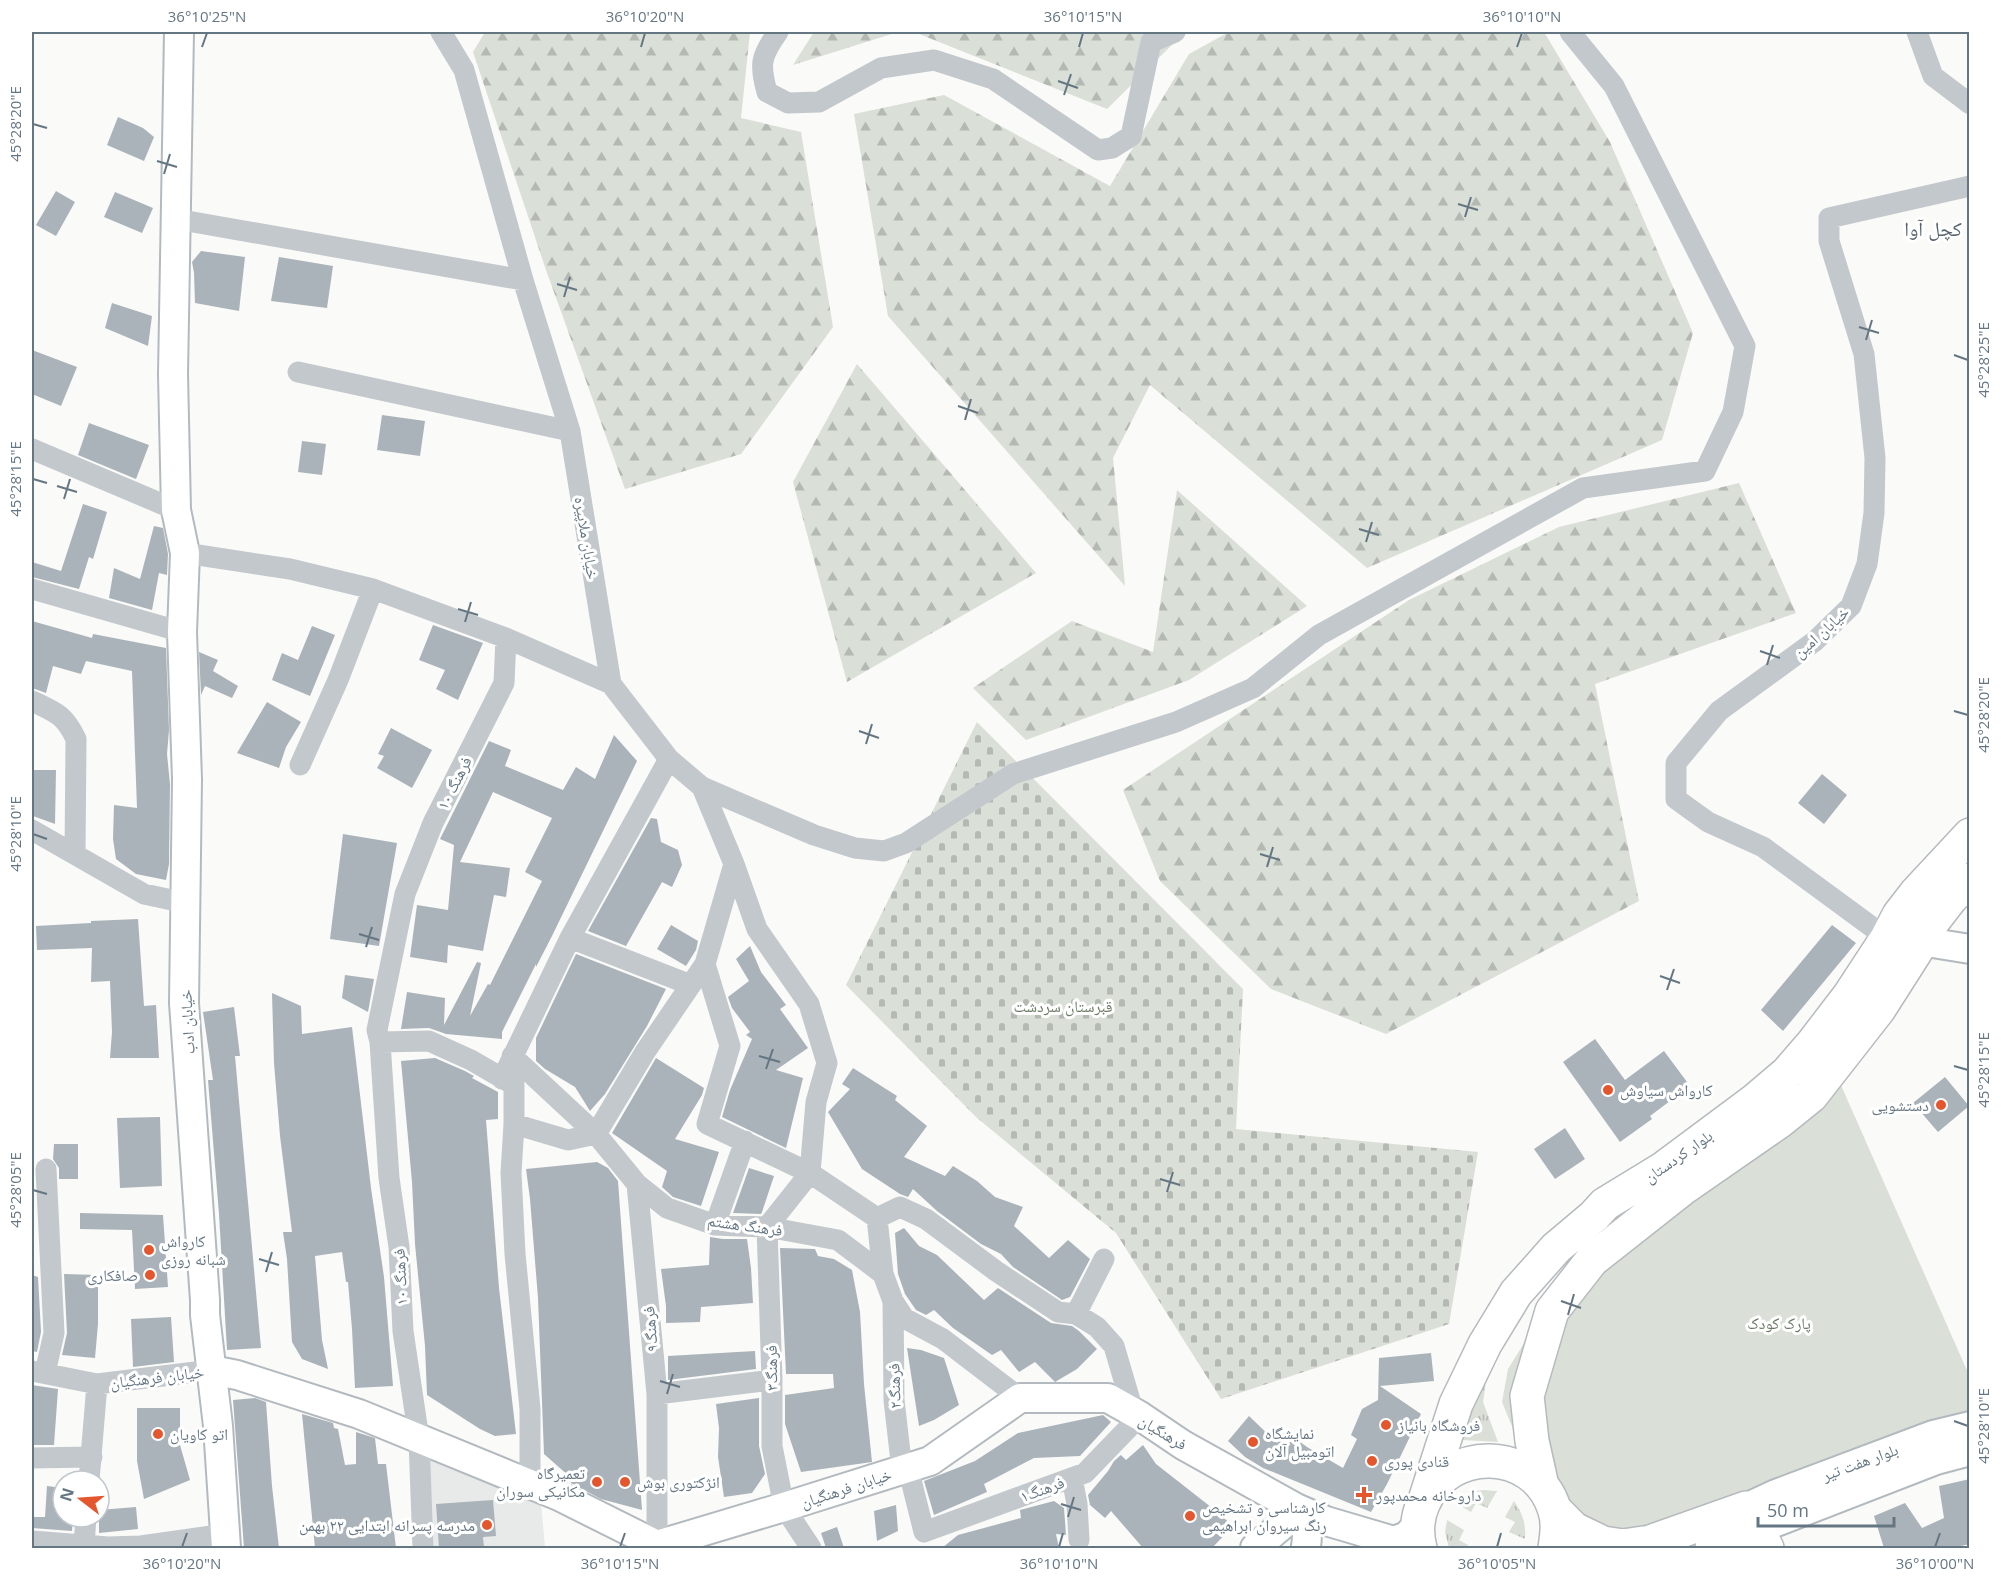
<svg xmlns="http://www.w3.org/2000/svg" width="2001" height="1580" font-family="'Open Sans','Noto Naskh Arabic',sans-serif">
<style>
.built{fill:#e8e9e9}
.grass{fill:url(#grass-tufts)}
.forest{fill:url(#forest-firs)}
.cemetery{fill:url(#cemetery-stones)}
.park{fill:#dadfd7}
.building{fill:#aab3b9}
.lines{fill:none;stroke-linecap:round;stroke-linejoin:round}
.secondary-casing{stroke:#b3babf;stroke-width:32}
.primary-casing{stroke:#b5babe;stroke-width:36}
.street{stroke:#c3c8cc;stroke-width:21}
.secondary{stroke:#fff;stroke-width:28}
.primary{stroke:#fff;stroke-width:33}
.ticks{fill:none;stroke:#657683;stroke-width:2}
.poi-dot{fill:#e4572e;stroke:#fff;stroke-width:2}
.labels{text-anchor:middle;stroke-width:6;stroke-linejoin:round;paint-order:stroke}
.street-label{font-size:16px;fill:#657683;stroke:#fff}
.park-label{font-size:16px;fill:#687a64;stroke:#fff}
.poi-label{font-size:16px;fill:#657683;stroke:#fff;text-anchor:start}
.quarter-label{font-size:20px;fill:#57646e;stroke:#fff}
.neatline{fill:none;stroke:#657683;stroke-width:2}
.ticks-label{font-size:15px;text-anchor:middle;fill:#657683}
</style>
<defs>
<pattern id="grass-tufts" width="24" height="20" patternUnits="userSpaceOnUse" patternTransform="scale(1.5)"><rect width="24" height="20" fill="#dadfd7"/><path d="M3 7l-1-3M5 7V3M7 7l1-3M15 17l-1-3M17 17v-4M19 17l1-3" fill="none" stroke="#b4b9b4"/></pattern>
<pattern id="forest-firs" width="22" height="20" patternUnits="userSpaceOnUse" patternTransform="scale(1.5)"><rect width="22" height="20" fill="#dadfd7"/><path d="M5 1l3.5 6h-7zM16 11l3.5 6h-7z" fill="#b4b9b4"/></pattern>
<pattern id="cemetery-stones" width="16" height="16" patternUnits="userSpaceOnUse" patternTransform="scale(1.5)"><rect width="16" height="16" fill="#dadfd7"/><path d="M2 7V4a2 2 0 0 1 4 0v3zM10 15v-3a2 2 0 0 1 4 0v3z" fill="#b4b9b4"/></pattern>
</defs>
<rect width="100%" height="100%" fill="#fafaf8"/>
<path class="built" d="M426,1456l115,46 4,46h-113z"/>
<path class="grass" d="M1739,1129l5,1 -1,6 -102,68 -75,53 -52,64 -27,54 -4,27 15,40 -35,-2 2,-36 14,-36 31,-52 51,-64z
M1483,1490l14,1 -10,17 -11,-5 -5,9 -15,-9 14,-11z
M1514,1501c9,13 12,23 11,38l-16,-7 6,-10 -10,-5z
M1447,1520l17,10 -5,10 9,5 -2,3h-17l-4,-16z"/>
<path class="forest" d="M485,32h265l-9,86 60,14 32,195 -92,127 -116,35 -79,-219 -73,-218z
M814,32h84l-105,33z
M914,32h271l-78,77z
M1229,32h315l66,110 83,191 -31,107 -295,128 -217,-183 -37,73 12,128 -237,-270 -34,-202 90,-19 166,91 79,-132z
M857,364l179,209 -189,109 -54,-200z
M1739,483l57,130 -201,71 44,217 -253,133 -115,-45 -111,-108 -37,-91 286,-190 150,-73z
M1177,490l130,116 -118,74 -163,60 -53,-52 99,-67 81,31z"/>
<path class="cemetery" d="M977,722l266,267 -7,140 242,23 -29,172 -228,75 -105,-166 -140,-116 -130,-132z"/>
<path class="park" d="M1840,1083l129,292v41l-346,120 -61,-19 -44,-76 -16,-39 6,-33 36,-58z"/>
<path class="building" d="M118,117l25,11 11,9 -10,24 -37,-16z
M56,191l19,11 -19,34 -20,-11z
M115,192l38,16 -11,25 -38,-16z
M201,251l44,6 -6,54 -44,-8 -1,-30 -2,-11z
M279,257l54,9 -6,42 -56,-7z
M112,303l40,13 -4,30 -43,-18z
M32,350l45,17 -16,39 -29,-12z
M382,415l43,6 -5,35 -43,-6z
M89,423l60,22 -13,34 -58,-24z
M302,441l24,3 -4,31 -24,-3z
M83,504l24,8 -14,47 -4,-2 -10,32 -47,-12v-15l29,9z
M154,526l9,2 5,26 -1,21 -8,-2 -7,37 -43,-12 5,-30 26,11z
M32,621l60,17 1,-4 73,14 3,82 -2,24 3,30 -1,80 -3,16 -30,-6 -20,-15 -3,-20 1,-34 23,3 -5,-137 -46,-10 -5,13 -28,-8 -7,27 -14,-5z
M433,625l50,18 -25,57 -22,-11 9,-19 -26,-10z
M312,626l23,9 -25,61 -38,-16 10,-27 16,7z
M199,652l19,8 -5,11 25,15 -6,12 -27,-12 -4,9z
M267,702l34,20 -15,25 -7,21 -42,-15z
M391,728l41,22 -20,38 -35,-20 7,-12 -6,-2z
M614,735l23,26 -85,175 -16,31v-3l-34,68v7l-56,-5 -17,-6 -28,1 6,-37 38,6 -1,27 33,-63 4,1 -11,53 18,-32 2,1 52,-104 -17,-9 27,-54 -59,-26 -33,70 50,6 -4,29 -12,-2 -11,56 -35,-6 -1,18 -37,-6 7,-52 31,5 6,-65 -14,-6 49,-98 22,9 -6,16 58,24 13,-23 19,12z
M33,770h23l-1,54 -22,-8z
M1822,774l25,21 -23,29 -26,-21z
M651,818l6,1 4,23 17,8 4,15 -10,22 -10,-5 -36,64 -38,-15z
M343,834l54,9 -18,103 -49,-7z
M138,919l6,87 12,-1 3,53h-49l2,-26 -2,-51 -19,1 1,-34 -55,2 -1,-24 55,-3v-2z
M671,925l27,16 -2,9 -10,16 -29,-17z
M1832,925l24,18 -73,88 -22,-21z
M750,946l11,26 25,33 -6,4 28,39 -32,22 27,8 -17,70 -64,-31 8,-27 22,-51 -6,-4 4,-3 -18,-24 -4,-11 21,-16 -13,-22z
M576,954l90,35 -19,37 -42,68 -15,17 -15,-24 -30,-18 -9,-8v-23z
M345,975l29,4 -6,33 -26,-14z
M272,993l29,13 1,28 50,-7 19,161 13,89 9,109 -38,2 -3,-59 -4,-47h-2l-4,-30 -27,4 7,84 6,29 -26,-10 -10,-17 -5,-83 -4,-27h9l-12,-96 -6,-73z
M234,1007l6,49h-5l26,292 -34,2 -8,-136 -11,-134h5l-10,-68z
M1595,1039l30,41 39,-29 26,35 -40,30 2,3 -32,23 -57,-80z
M435,1058l30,13 9,5 -2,2 26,14v27l-12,1 13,168 17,146 -21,2 -15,-7 -53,-34 -2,-49 -10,-102 -3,-62 -11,-121z
M656,1058l48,30 -2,7 -27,44 44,13 -18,54 -28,-9 -11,-10 5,-16 -55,-38z
M853,1068l44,28 -2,4 32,26 -23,31 41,19 8,-10 24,15 18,16 28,10 -9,19 35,32 19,-18 22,19 -20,38 -8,3 -49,-33 -12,-13 -20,-10 -44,-33 -24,-22 -5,8 -8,-3 -38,-25 -34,-57 22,-23 -8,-5z
M1945,1077l24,29 -31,26 -25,-29z
M160,1117l2,69 -42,2 -3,-70z
M1565,1128l20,31 -30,20 -21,-30z
M54,1144h24v35h-19v-11l-6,-9z
M597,1162l11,6 10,13 24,329 -41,-11 -30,-16 -1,-6 -26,-23 -6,-156 -8,-99 -4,-30z
M749,1168l25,8 -12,36 -1,2 -28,-1z
M80,1213l83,2 5,72 -33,2 -3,-59 -52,-1z
M904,1228l15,18 18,9 47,45 14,-12 53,35 21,3 7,5 18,18 -20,20 -22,13 -20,-20 -16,10 -18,-22 -9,5 -39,-27 -19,-18 -8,5 -10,-5 -11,-16 -7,-20 -3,-41z
M710,1237l13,2h24l4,29 2,35 -52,4 -1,15 -34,1v-17l-5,-37 48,-4z
M780,1248l35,1 3,7 16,3 18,11 8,42 4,72 8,78 -71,10 -16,-48v-29l49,-7 -1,-14h-47z
M64,1274l34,1v49l-3,34 -33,-3 5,-22z
M32,1275l6,2 3,55 -4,20 -5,-1z
M171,1317l3,45 -41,5 -2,-48z
M907,1348l14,2 23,8 15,47 -25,15 -15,6z
M755,1351l1,18 -88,11v-24z
M1431,1353l3,28 -54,5 41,28 -34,70 -16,28 -108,-44 -18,-11 -17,-16 21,-25 28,27 8,-12 22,16 36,21 14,-29 -6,-4 11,-26 16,-9 1,-42z
M32,1385l26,4 -4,56h-22z
M255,1398l11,4 6,84 7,62h-35l-11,-148z
M759,1398v48l6,28 -13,19 -28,4 -6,-40 1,-29 -3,-24z
M137,1408h43v37l10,35 -46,19 -7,-38z
M302,1414l31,9 1,5 4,1 7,36 11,-1v-32l19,6 3,26h8l10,84h-81z
M1103,1415l8,7 -31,34 -46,2 -50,26 3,8 -53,23 -10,-34 51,-20 43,-28z
M1143,1445l13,19 60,47 17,15 -21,22h-69l-32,-37 -6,7 -15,-13 -2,-10 20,-24 6,-10 7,-6 5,5z
M1970,1479v65l-18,4h-68l-10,-32 31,-13 17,25 22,-10 -5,-32z
M47,1486l16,2v29h10l-1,14 -40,-3v-11h13z
M493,1500l3,36 -13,1 1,11h-45l-3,-44z
M1054,1501l10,7 2,27 -10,-1 3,14h-117l16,-13 63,-17 -1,-8z
M896,1505l2,26 -21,10 -3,-30z
M136,1507l2,22 -39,4v-23z
M837,1527l7,21h-18l-5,-15z"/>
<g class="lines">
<g class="secondary-casing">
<path id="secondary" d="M179,32l-6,342 3,136 9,43 -3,79 5,147 -3,224 21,297v15l13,111 8,122
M1920,941l50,8
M212,1370l25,5 122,39 200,82 98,49
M1746,1508l30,-14 157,-59 37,-9
M1288,1520c17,2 21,8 18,26
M1758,1529l178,-69 34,-9
M657,1545l127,-38 146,-46 90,-63h88l32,18 43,29 113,63 30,13 68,20 13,-5 11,-12
M1255,1548l33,-28 8,-12"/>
</g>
<g class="primary-casing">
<path id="primary" d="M1542,1486l-10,-45 -5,-45 25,-85 40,-51 90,-71 98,-68 31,-25 68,-87 37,-58 8,-18 27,-35 19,-18
M1426,1497l30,-93 29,-60 31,-51 40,-45 38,-32 11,-12 59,-36 90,-67 33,-28 26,-30 36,-47 38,-58 12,-23 17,-22 54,-58
M1555,1510l19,19 29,14 20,3 27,-4 96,-34 21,40
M1420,1548c-4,-14 -3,-31 3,-44 25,-59 111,-57 131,4 5,13 3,27 1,40
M1712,1548l46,-19"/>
</g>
<path class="street" d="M441,32l23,38 59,210 47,151 41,253 58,75 33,28 32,77 23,65 52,75 18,59 -11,39 -6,71 67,45 6,56
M778,32c-17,24 -19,32 -11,60l21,11 31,-1 62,-34 53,-8 59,19 105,71 14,-2 19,-12 20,-94 24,-10
M1917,32l16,44 37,28
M176,219l347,61
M298,372l272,59
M32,449l144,61
M185,553l105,16 83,20 133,49
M32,589l150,43
M32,701c23,11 32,13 44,38l-1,115
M300,765l38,-85 35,-91
M702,787l112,48 41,13 29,3 22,-8 107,-69 163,-52 77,-34 66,-53 264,-147 122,-17 28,-59 12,-66 -131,-260 -44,-54
M32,830l112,64 42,9
M734,864l-29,100 25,82 -23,78 103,49 -43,54 5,153v66l12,61 27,41
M570,938l121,47
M1887,938l-124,-91 -55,-25 -32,-23v-36l43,-52 96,-70 36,-35 16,-42 7,-51 1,-55 -11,-104 -35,-113v-23l141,-32
M380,1042l-3,-12 28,-136 28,-71 71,-140 2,-45 105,46
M512,1056l84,78 49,-82 60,-88
M502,1079l68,-141 99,-179
M637,1184l20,210v151
M877,1218l23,-11 26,12 70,52 62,41 18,2 21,13 17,19 20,68
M715,1225l30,-84
M893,1301l1,99 8,70
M1076,1314l28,-55
M32,1371l65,13 115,-14
M45,1373l9,-40 -8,-164
M657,1394l115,-14
M32,1458l60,-1
M908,1468l16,64 161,-59 55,-57
M1072,1478l5,26 2,36
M89,1481l8,-97
M530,1484v-75l-15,-155 -4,-81 3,-49 54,16 28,-6 41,50 30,24 48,17 52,2 71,13 45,34 10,27 11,17 39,21 77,59
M32,1541l76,6 33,-1 84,-12
M84,1546l2,-29
M423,1548l-4,-109 -16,-108 -4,-84 -10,-69 -9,-136 49,-1 42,19 43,25v39"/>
<use href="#secondary" class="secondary"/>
<use href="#primary" class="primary"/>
</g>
<path class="ticks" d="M202,47l5,-14M641,47l4,-14M1079,47l4,-14M1517,47l5,-14M1058,81l20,7M1064,95l7,-21M33,124l14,4M157,161l20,6M164,174l6,-20M1458,204l20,6M1465,217l6,-20M557,284l20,6M564,297l6,-20M1859,327l20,6M1866,340l6,-20M1954,355l14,5M958,406l20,7M965,420l6,-21M33,479l14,4M57,486l20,6M64,499l6,-20M1359,529l20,6M1366,542l6,-20M458,609l20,6M465,622l6,-20M1760,651l20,7M1767,665l6,-20M1954,711l14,4M859,731l20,7M866,744l6,-20M33,834l14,5M1260,854l20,6M1267,867l6,-20M359,934l20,6M366,947l6,-20M1660,976l20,7M1667,990l7,-21M759,1056l21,6M1954,1066l14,4M766,1069l7,-20M1160,1179l20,6M33,1190l14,4M1167,1192l6,-20M259,1259l20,6M266,1272l6,-20M1561,1301l20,7M1568,1315l6,-21M660,1381l20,6M667,1394l6,-20M1954,1421l14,5M1061,1504l20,6M1068,1517l6,-20M182,1547l5,-14M620,1547l5,-14M1059,1547l4,-14M1497,1547l4,-14M1935,1547l5,-14"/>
<g class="poi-dot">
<circle cx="1608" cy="1090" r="6"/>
<circle cx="1941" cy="1105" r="6"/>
<circle cx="149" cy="1250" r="6"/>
<circle cx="150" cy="1275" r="6"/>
<circle cx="1386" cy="1425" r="6"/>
<circle cx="158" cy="1434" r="6"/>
<circle cx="1253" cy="1442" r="6"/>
<circle cx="1372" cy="1461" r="6"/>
<circle cx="597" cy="1482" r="6"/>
<circle cx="625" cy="1482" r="6"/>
<path d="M1361 1486h6v6h6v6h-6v6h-6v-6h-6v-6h6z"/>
<circle cx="1190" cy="1516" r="6"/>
<circle cx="487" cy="1525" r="6"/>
</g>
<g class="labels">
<g class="street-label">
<text transform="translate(587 538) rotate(81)" y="6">خیابان ملاپیره</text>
<text transform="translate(1821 632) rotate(-42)" y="6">خیابان امین</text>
<text transform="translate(454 783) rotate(-63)" y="6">فرهنگ ۱۰</text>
<text transform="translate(187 1022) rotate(-93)" y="6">خیابان ادب</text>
<text transform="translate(1678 1156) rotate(-35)" y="6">بلوار کردستان</text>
<text transform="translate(745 1225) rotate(8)" y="6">فرهنگ هشتم</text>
<text transform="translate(400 1277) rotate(-93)" y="6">فرهنگ ۱۰</text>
<text transform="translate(650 1329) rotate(-95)" y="6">فرهنگ۹</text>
<text transform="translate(771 1368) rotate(-91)" y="6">فرهنگ۳</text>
<text transform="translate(157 1377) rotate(-7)" y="6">خیابان فرهنگیان</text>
<text transform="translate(894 1386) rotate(-92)" y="6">فرهنگ۲</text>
<text transform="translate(1163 1432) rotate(31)" y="6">فرهنگیان</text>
<text transform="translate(1860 1462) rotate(-20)" y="6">بلوار هفت تیر</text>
<text transform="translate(846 1488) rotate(-18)" y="6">خیابان فرهنگیان</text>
<text transform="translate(1042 1489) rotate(-20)" y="6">فرهنگ۱</text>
</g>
<g class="park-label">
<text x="1063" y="1012">قبرستان سردشت</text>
<text x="1779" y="1329">پارک کودک</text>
</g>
<g class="poi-label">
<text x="1620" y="1096">کارواش سیاوش</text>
<text x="1929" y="1111" text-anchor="end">دستشویی</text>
<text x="161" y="1247">کارواش<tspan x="161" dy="18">شبانه روزی</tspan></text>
<text x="138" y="1281" text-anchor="end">صافکاری</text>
<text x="1398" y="1431">فروشگاه بانیاز</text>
<text x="1265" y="1439">نمایشگاه<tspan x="1265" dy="18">اتومبیل آلان</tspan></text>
<text x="170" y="1440">اتو کاویان</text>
<text x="1384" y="1467">قنادی پوری</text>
<text x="585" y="1479" text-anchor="end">تعمیرگاه<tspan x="585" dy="18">مکانیکی سوران</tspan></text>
<text x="637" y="1488">انژکتوری بوش</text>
<text x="1376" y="1501">داروخانه محمدپور</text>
<text x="1202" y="1513">کارشناسی و تشخیص<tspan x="1202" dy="18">رنگ سیروان ابراهیمی</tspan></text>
<text x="475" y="1531" text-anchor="end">مدرسه پسرانه ابتدایی ۲۲ بهمن</text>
</g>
<g class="quarter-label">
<text x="1933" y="236">کچل آوا</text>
</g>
</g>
<rect width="2001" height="1580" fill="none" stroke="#ffffff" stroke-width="66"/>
<g transform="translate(81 1499) rotate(287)"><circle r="28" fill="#ffffff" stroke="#c1c8cd" stroke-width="1.5"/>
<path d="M0-4.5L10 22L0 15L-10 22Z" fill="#e4572e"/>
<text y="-9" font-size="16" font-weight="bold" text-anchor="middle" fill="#657683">N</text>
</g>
<path d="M1758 1517v9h136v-9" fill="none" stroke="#657683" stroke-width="3"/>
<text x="1767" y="1517" font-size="18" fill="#657683" stroke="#ffffff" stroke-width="4.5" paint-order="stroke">50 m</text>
<rect x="33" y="33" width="1935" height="1514" class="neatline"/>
<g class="ticks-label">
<text x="207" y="22">36°10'25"N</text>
<text x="645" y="22">36°10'20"N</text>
<text x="1083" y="22">36°10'15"N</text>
<text x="1522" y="22">36°10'10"N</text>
<text transform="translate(16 124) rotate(-90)" y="5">45°28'20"E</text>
<text transform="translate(1984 360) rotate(-90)" y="5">45°28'25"E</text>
<text transform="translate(16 479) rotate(-90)" y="5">45°28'15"E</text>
<text transform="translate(1984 715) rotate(-90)" y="5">45°28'20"E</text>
<text transform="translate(16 834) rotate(-90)" y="5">45°28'10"E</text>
<text transform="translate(1984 1070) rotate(-90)" y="5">45°28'15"E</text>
<text transform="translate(16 1190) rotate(-90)" y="5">45°28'05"E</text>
<text transform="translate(1984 1426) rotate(-90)" y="5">45°28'10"E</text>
<text x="182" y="1569">36°10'20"N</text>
<text x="620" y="1569">36°10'15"N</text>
<text x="1059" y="1569">36°10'10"N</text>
<text x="1497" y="1569">36°10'05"N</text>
<text x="1935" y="1569">36°10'00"N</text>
</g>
</svg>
